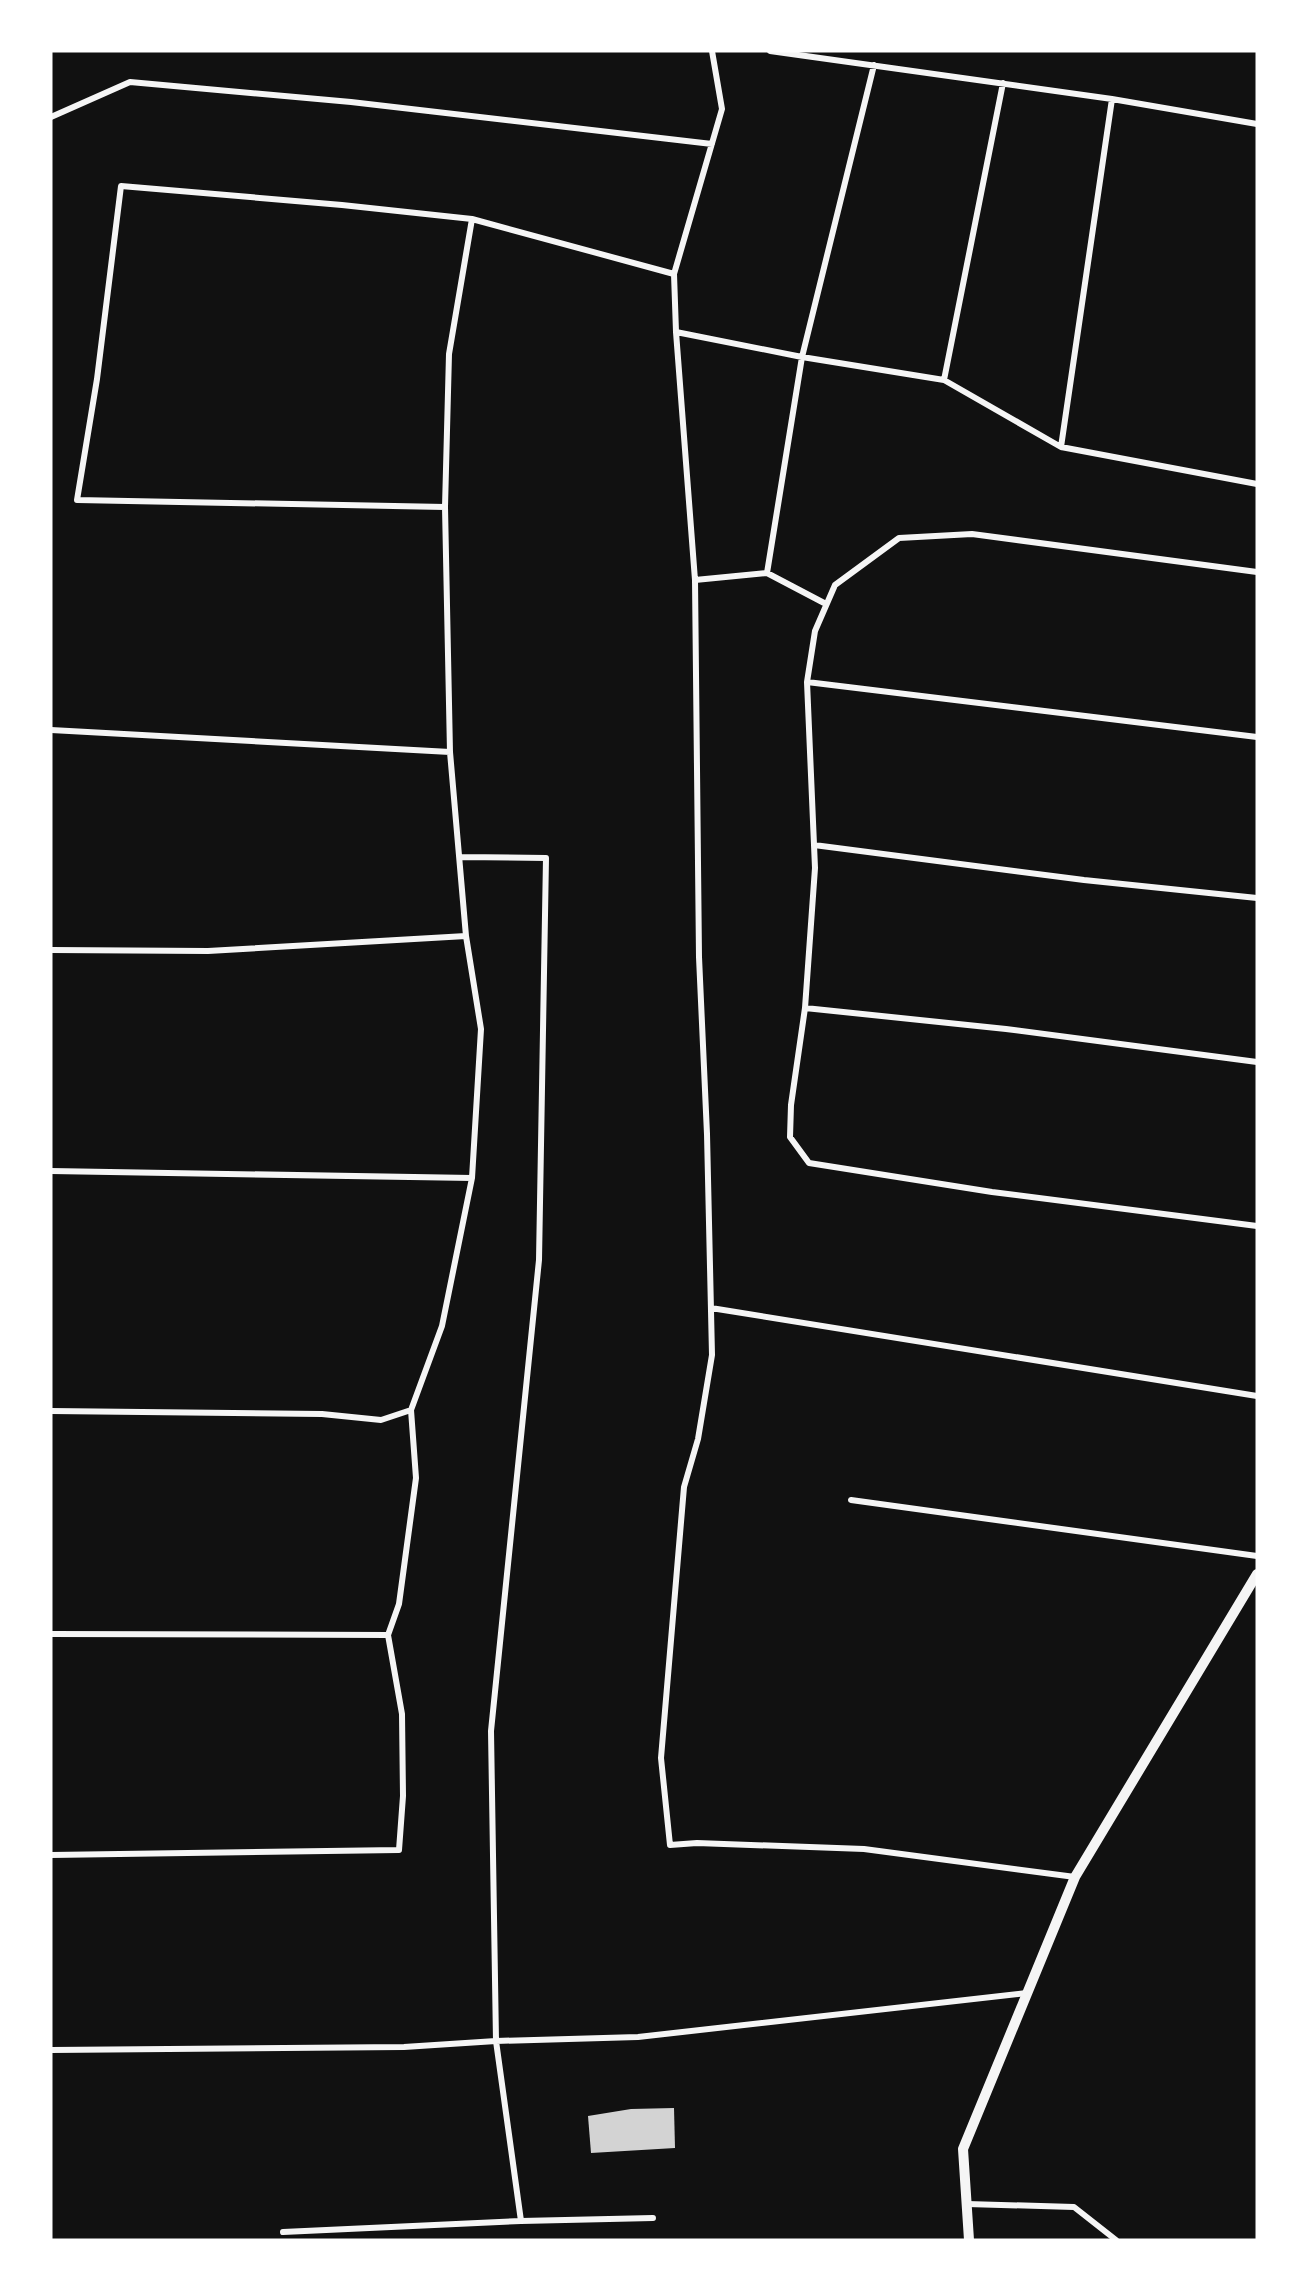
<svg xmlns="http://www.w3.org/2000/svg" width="1308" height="2291" font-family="Helvetica,sans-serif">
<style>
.building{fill:#d3d3d3}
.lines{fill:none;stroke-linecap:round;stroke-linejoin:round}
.minor{stroke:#f5f5f5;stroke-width:6}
.tertiary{stroke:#f5f5f5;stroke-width:10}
</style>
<rect width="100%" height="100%" fill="#111"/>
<path class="building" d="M674,2108l1,40 -84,5 -3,-37 43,-7z"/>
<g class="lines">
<path class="minor" d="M712,51l10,58 -48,165 2,58 19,248 4,377 8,177 5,221 -14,84 -14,48 -23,271 9,87 27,-2 167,6 211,28
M770,51l342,48 -51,348 196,37
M1112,99l145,25
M51,117l79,-35 221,20 361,42
M676,332l126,25 142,23 117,67
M944,380l59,-297
M445,507l-368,-7 20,-121 24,-193 221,19 130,14
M1257,572l-285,-38 -73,4 -64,47 -20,46 -8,51 8,186 -10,140 201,21 251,33
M767,573l35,-216 72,-292
M695,580l72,-7 59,31
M807,682l450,55
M51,730l399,22 16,184 15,93 -9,149 -30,148 -31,84 5,68 -17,126 -11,31
M450,752l-5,-245 4,-153 23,-135 202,55
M814,845l270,35 173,18
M51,950l157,1 258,-15
M805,1008l-14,97 -1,32 19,26 183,29 265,34
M51,1171l421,7
M711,1308l546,88
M51,1411l271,3 59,6 30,-10
M851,1500l406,56
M51,1634l337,1 14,79 1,82 -4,54 -348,5
M51,2050l353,-3 92,-6 142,-4 389,-44
M967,2204l107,3 42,33
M521,2221l132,-3
M283,2232l238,-11 -25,-180 -5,-310 48,-471 7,-402 -86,-1"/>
<path class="tertiary" d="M969,2240l-6,-91 112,-272 182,-303"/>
</g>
<rect width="1308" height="2291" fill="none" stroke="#ffffff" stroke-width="105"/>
</svg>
